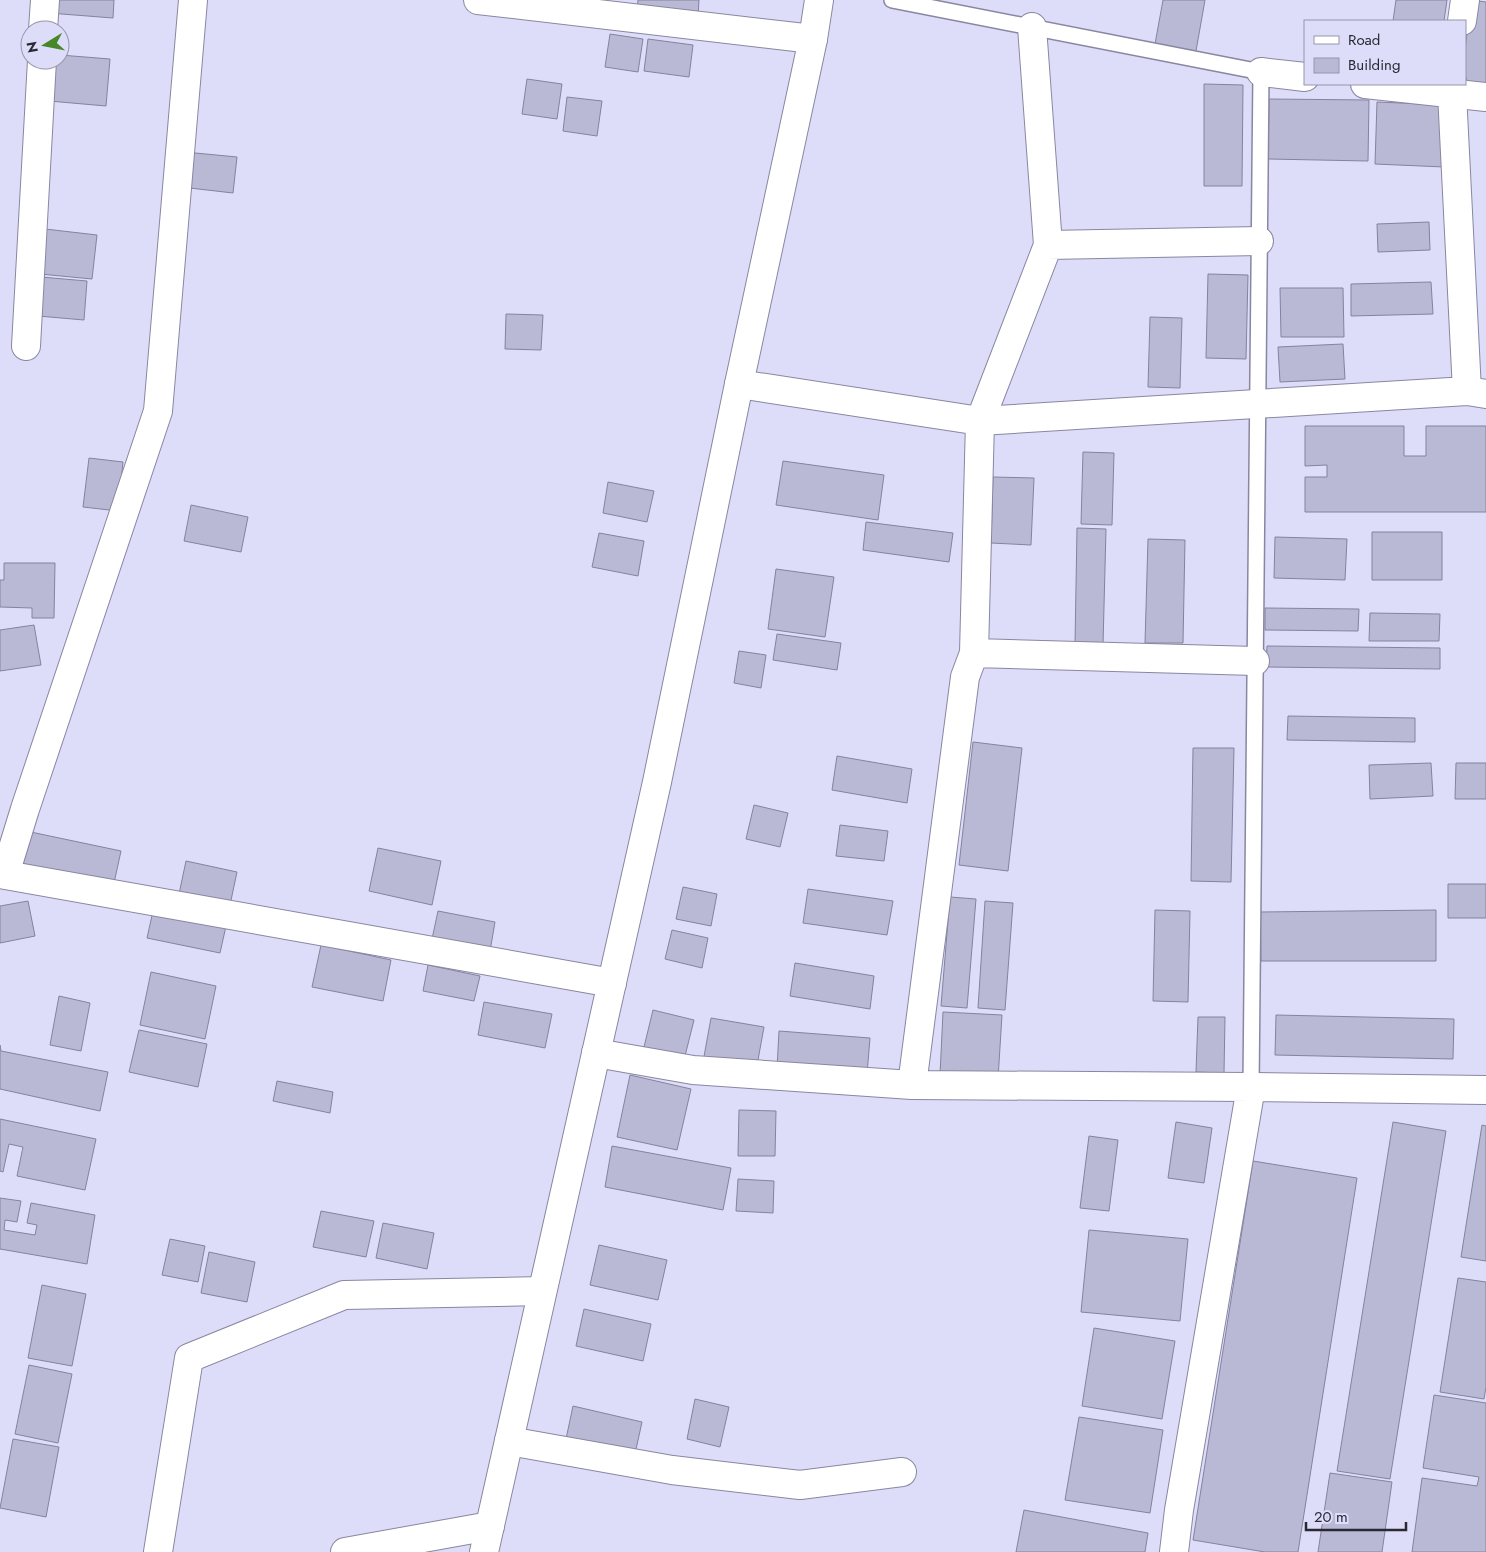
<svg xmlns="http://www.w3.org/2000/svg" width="1486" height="1552" font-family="Jost,sans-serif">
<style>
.building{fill:#bab9d5;stroke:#84839d}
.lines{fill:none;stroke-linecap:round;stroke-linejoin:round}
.service-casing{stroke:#8887a1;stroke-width:18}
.minor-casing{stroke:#8887a1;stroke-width:30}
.tertiary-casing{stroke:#8887a1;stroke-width:30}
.service{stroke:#fff;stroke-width:15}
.minor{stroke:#fff;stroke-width:28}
.tertiary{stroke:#fff;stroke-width:28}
</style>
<rect width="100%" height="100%" fill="#deddf9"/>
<path class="building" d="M50,0h64l-1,18 -64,-5z
M638,0h61l-1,17 -61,-6z
M1163,0h42l-9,51 -41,-7z
M1396,0h51l-3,21h-51z
M1471,0l15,2v88l-21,-6v-34z
M610,34l33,5 -5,33 -33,-5z
M648,39l45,6 -4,32 -45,-6z
M60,55l50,4 -4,47 -57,-5 3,-41h8z
M527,79l35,5 -5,35 -35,-5z
M1204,84l39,1 -1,101h-38z
M567,97l35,4 -5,35 -34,-5z
M1269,99l100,1 -1,61 -100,-2z
M1377,102l70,3 -3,62 -69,-3z
M185,152l52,5 -4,36 -52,-6z
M1429,222l1,28 -52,2 -1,-28z
M45,229l52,6 -5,44 -52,-5z
M1208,274l40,1 -2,84 -40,-1z
M41,277l46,4 -3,39 -46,-4z
M1431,282l2,32 -82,2v-32z
M1280,288h63l1,49h-63z
M506,314l37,1 -2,35 -36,-1z
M1150,317l32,1 -2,70 -32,-1z
M1343,344l2,35 -65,3 -2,-35z
M1305,426h99v30h22v-30h60v86h-181v-35h22v-12l-22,1z
M1083,452l31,1 -2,72 -31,-1z
M89,458l34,4 -5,49 -35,-4z
M783,461l101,14 -6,45 -102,-15z
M993,477l41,1 -3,67 -40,-2z
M608,482l46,9 -7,31 -44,-9z
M191,505l57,12 -7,35 -57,-11z
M866,522l87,11 -4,29 -86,-12z
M1077,528l29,1 -3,116 -28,-1z
M1372,532h70v48h-70z
M599,533l45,8 -6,35 -46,-9z
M1275,537l72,2 -2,41 -71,-2z
M1148,539l37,1 -2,103h-38z
M4,563h51l-1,55h-22v-10l-32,-1v-27h4z
M776,569l58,8 -9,60 -57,-8z
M1265,608l94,1 -1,22 -93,-1z
M1370,613l70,1 -1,27h-70z
M34,625l7,40 -41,6v-41z
M777,634l64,9 -4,27 -64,-10z
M1267,646l173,2v21l-174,-2z
M739,651l27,4 -5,33 -27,-5z
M1288,716l127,2v24l-128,-2z
M973,742l49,6 -14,123 -49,-6z
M1193,748h41l-3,134 -40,-1z
M837,756l75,13 -5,34 -75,-13z
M1431,763l2,33 -63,3 -1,-34z
M1456,763h30v36h-31z
M754,805l34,8 -8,34 -34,-8z
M840,825l48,6 -4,30 -48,-5z
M26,831l95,20 -7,32 -94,-20z
M378,848l63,13 -9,44 -63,-14z
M186,861l51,11 -7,33 -51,-11z
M1448,884h38v34h-38z
M683,887l34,7 -6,32 -35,-7z
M808,889l85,12 -6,34 -84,-12z
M950,897l26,2 -9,109 -26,-2z
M28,901l7,35 -35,7v-37z
M985,901l28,2 -8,107 -27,-2z
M1155,910l35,1 -2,91 -35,-1z
M1436,910v51h-175l-1,-49z
M153,911l73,15 -6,27 -73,-15z
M438,911l57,11 -5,29 -58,-12z
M672,930l36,8 -6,30 -37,-9z
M321,945l70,15 -8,41 -71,-14z
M795,963l79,13 -4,33 -80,-13z
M428,965l52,11 -6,25 -51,-10z
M151,972l65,14 -11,53 -65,-14z
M59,996l31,7 -9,48 -31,-6z
M484,1002l68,12 -7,34 -67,-13z
M653,1010l41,10 -9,36 -41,-9z
M943,1012l59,3 -4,64 -58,-4z
M1276,1015l178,4 -1,40 -178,-4z
M1198,1017h27l-1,56 -28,-1z
M711,1018l53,9 -8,44 -53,-9z
M139,1030l68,14 -9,43 -69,-15z
M779,1031l91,7 -3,36 -90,-6z
M0,1045l1,6 107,21 -8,39 -100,-22z
M630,1075l61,14 -14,61 -60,-13z
M277,1081l56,11 -3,21 -57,-12z
M739,1110l37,1 -1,45h-37z
M0,1119l96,20 -11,51 -68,-14 6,-29 -14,-3 -6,28 -3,-1z
M1176,1122l36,6 -8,55 -36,-5z
M1393,1122l53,9 -56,348 -53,-8z
M1482,1125l4,1v135l-25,-4z
M1089,1136l29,4 -9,71 -29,-3z
M612,1146l119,22 -8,42 -118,-23z
M1253,1161l104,17 -59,374h-33l-72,-12z
M738,1179l36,2 -1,32 -37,-2z
M0,1198l21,3 -4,21 -12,-2 -1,10 31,5 2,-10 -10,-2 4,-20 64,12 -8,49 -87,-15z
M321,1211l53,10 -8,36 -53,-10z
M383,1223l51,10 -7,36 -51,-11z
M1089,1230l99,9 -8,82 -99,-9z
M170,1239l35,7 -7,36 -36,-7z
M599,1245l68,15 -9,40 -68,-15z
M209,1252l46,10 -8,40 -46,-9z
M1458,1278l28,4v105l-2,12 -44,-7z
M42,1285l44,9 -14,72 -44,-8z
M584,1309l67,15 -8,37 -67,-15z
M1094,1328l81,13 -13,78 -80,-13z
M29,1365l43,9 -14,69 -43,-9z
M1434,1395l52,8v149h-74l10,-74 55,8 2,-9 -56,-9z
M695,1399l34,8 -9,40 -33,-8z
M573,1406l69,16 -7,32 -69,-15z
M1079,1417l84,13 -13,83 -85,-13z
M13,1439l46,8 -13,70 -46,-9z
M1330,1473l62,9 -10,70h-64z
M1024,1510l124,23 -3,19h-129z"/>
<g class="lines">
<g class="service-casing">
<path id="service" d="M892,0l369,72 -10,1015"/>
</g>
<g class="minor-casing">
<path id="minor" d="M478,0l335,39
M1462,21l3,-21
M1032,27l16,218 211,-4
M43,30l2,-30
M1261,72l44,5
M1365,84l121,13
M1453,84l-1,9 15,298
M26,346l16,-286
M739,384l241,37 68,-176
M974,653l281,8
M0,874l612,109
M5,874l20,-65 133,-398 35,-411
M596,1053l97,17 219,15 339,2
M912,1085l53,-408 9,-24 6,-232 487,-30 19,3
M509,1441l163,29 128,15 102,-13
M158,1552l31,-194 155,-63 198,-4
M345,1552l145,-26
M1174,1552l5,-42 72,-423 235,3"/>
</g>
<g class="tertiary-casing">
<path id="tertiary" d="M484,1552l173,-770 82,-398 74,-345 6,-39"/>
</g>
<use href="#service" class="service"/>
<use href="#minor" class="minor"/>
<use href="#tertiary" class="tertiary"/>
</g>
<rect x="1304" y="20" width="162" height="65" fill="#deddf9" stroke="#9695aa"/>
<rect x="1314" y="36" width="25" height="8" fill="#ffffff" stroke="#9695aa"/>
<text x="1348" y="45" font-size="15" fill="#292833">Road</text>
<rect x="1314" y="58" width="25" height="15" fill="#bab9d5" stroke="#9695aa"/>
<text x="1348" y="70" font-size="15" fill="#292833">Building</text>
<g transform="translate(45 45) rotate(260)"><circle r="24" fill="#deddf9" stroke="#9695aa"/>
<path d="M0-4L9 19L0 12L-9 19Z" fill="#478728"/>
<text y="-8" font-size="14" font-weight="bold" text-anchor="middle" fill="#292833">N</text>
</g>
<path d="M1306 1522v8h100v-8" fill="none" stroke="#292833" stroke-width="2.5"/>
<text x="1314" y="1522" font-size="15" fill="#292833" stroke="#deddf9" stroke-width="4" paint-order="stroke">20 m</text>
</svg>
